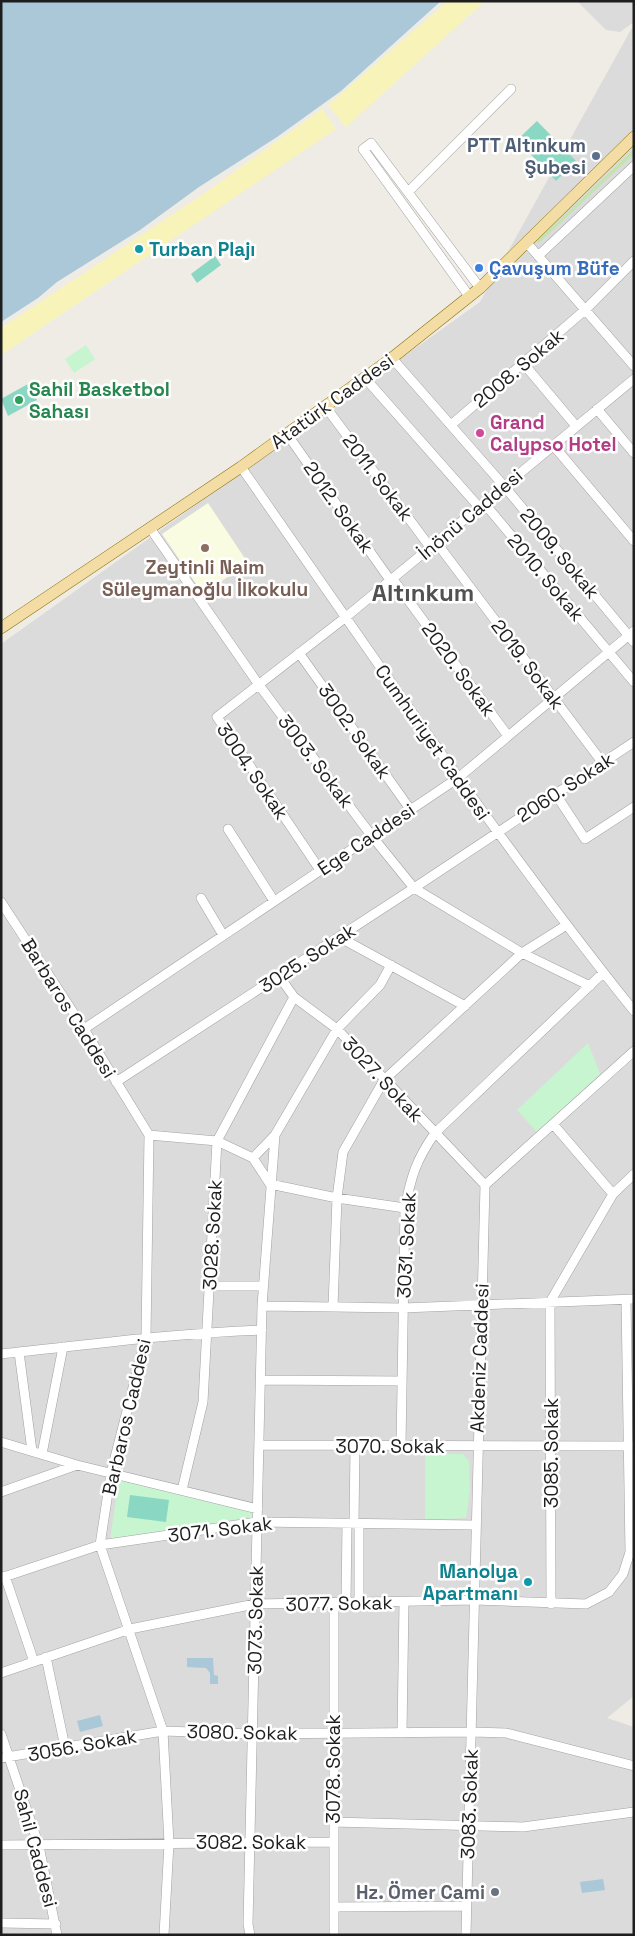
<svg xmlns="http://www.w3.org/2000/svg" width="635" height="1936" font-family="'Space Grotesk',sans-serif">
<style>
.residential{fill:#dcdbdb}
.education{fill:#f9fce1}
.grass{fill:#c3e4b0}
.sand{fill:#f8f4b9}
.park{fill:#c6f5d0}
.pitch{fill:#8ad7c3}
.water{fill:#aac8d8}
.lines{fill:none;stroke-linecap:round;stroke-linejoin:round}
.minor-casing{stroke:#a2a2a2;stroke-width:10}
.major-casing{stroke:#8b720d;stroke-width:12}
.minor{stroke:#fff;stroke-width:9}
.major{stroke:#f4dca5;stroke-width:11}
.service-dot{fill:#5c6f8a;stroke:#fff;stroke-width:2}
.culture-dot{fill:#0f9aa8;stroke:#fff;stroke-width:2}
.shop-dot{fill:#3f7fe0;stroke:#fff;stroke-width:2}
.leisure-dot{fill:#2e9e5b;stroke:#fff;stroke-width:2}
.hotel-dot{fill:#d1479c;stroke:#fff;stroke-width:2}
.education-dot{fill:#8d6e63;stroke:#fff;stroke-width:2}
.worship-dot{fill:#6b7280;stroke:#fff;stroke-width:2}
.labels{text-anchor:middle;stroke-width:5;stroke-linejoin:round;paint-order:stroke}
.service-label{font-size:19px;font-weight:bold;fill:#4e5e75;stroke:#fff;text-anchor:end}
.culture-label{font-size:19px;font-weight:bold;fill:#0d838f;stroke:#fff;text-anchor:start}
.shop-label{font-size:19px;font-weight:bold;fill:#366cbe;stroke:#fff;text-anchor:start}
.street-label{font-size:19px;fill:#1e1e1e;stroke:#fff}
.leisure-label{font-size:19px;font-weight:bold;fill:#27864d;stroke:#fff;text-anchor:start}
.hotel-label{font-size:19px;font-weight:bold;fill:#b23c85;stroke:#fff;text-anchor:start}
.education-label{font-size:19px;font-weight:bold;fill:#785e54;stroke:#fff}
.worship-label{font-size:19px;font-weight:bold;fill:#5b616d;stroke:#fff;text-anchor:end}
.district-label{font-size:24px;font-weight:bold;fill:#515151;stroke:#fff}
</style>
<rect width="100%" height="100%" fill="#eeece5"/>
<path class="residential" d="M577,1h57v21l-14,10 -14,-2z
M634,24v1672l-27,22 27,9v208h-633v-1291l479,-342z"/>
<path class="education" d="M208,503l40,60 -45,31 -41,-60z"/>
<path class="grass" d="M634,149v5l-95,89 -2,-2z"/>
<path class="sand" d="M448,1h37l-139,126 -18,-22z
M322,109l14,20 -335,226v-27l198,-131z"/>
<path class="park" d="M86,345l9,14 -21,14 -9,-14z
M588,1043l12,31 -63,58 -20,-22z
M425,1454h38l6,7 1,29 -4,28 -41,2z
M119,1479l134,30 -1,8 -142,23z"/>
<path class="pitch" d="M537,121l39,40 -20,20 -39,-41z
M215,256l6,9 -24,18 -6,-9z
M28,384l9,16 -29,16 -7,-17z
M130,1495l39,5 -3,22 -39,-5z"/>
<path class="water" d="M1,1h440l-100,90 -64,46 -78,50 -59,43 -83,52 -19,16 -37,24z
M187,1658h26l1,17 4,1v8h-8v-11l-4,-5 -19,-1z
M100,1715l3,11 -23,6 -3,-11z
M603,1879l2,11 -23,3 -2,-11z"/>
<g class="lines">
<g class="minor-casing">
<path id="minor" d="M408,192l103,-103
M527,243l107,123
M538,256l96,-90
M469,296l-106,-147 8,-6 109,145
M392,358l112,128 130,156
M523,363l53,63
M365,378l114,129
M325,406l105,141
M597,409l37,44
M451,425l134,-115 49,-49
M287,434l103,146
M553,445l81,96
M241,467c128,183 253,369 393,544
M484,503l150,179
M150,528l109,157 112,150 43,53 108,65 68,33
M436,542l166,220
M392,578l116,158
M299,653l111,156
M555,793l30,46 49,-32
M228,829l46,72
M320,870l-103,-153 129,-100 288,-238
M201,898l22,37
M1,902l83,127 65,106 -3,202 -35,136 -11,72 63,186 6,112 -5,92
M339,937l126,69
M279,976l15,21 43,32 148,156
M84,1029l374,-251 176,-147
M116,1082l298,-194 220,-146
M553,1124l60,70
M149,1135l68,6 36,17 17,26 67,14 68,10
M253,1158l22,-23 62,-106 43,-44 11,-20
M209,1286h54
M262,1306l141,2 231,-9
M333,1307l4,-109 6,-46 41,-72 138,-127 43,-27
M19,1352l13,99
M1,1354c87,-9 173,-21 261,-24
M261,1380l141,1
M1,1442l76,23 181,44
M259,1445l375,1
M401,1446l4,-238c6,-31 11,-48 30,-75l168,-160
M42,1454l21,-107
M182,1490l21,-88 14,-261 77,-144
M1,1492l76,-27
M354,1524l1,-78
M5,1576l29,86
M1,1578l99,-33 157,-23 218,3
M334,1603v332
M346,1603l1,-80
M359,1603v-79
M551,1604l-1,-302 63,-108 21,-20
M46,1657l19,90
M1,1673l129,-44 125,-25 219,-4 112,4 23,-12 14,-18 7,-22 -4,-252
M402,1733l2,-131
M1,1734l38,112 18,89
M1,1758l162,-27 89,3 220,-2 34,1 128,33
M333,1822l190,5 111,-15
M1,1845l332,-3
M334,1907l132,-1
M1,1923l55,1
M250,1935l-2,-11 14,-618 13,-171
M466,1935l19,-750 149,-134"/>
</g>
<g class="major-casing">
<path id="major" d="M1,628l240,-161 151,-109 88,-70 154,-151"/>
</g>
<use href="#minor" class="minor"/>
<use href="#major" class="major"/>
</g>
<circle class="service-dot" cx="596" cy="156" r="5"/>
<g class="culture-dot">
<circle cx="139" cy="249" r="5"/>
<circle cx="528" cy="1582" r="5"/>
</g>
<circle class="shop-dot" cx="479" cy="268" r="5"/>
<circle class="leisure-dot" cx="19" cy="400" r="5"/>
<circle class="hotel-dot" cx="480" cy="433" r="5"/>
<circle class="education-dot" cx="205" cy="548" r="5"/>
<circle class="worship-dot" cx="495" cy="1892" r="5"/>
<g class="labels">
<g class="service-label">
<text x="586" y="152">PTT Altınkum<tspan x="586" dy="22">Şubesi</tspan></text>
</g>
<g class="culture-label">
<text x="149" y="256">Turban Plajı</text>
<text x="518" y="1578" text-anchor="end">Manolya<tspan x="518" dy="22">Apartmanı</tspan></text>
</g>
<g class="shop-label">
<text x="489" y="275">Çavuşum Büfe</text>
</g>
<g class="street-label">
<text transform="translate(518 368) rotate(-40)" y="7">2008. Sokak</text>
<text transform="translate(332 401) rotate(-36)" y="7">Atatürk Caddesi</text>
<text transform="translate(378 477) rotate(53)" y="7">2011. Sokak</text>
<text transform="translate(339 507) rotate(55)" y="7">2012. Sokak</text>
<text transform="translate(470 514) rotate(-40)" y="7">İnönü Caddesi</text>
<text transform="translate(560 553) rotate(50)" y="7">2009. Sokak</text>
<text transform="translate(546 577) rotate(50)" y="7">2010. Sokak</text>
<text transform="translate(528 664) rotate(53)" y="7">2019. Sokak</text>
<text transform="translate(459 669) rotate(54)" y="7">2020. Sokak</text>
<text transform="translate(355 731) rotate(55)" y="7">3002. Sokak</text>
<text transform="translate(433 742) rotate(55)" y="7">Cumhuriyet Caddesi</text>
<text transform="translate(316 761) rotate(53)" y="7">3003. Sokak</text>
<text transform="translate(253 771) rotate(56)" y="7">3004. Sokak</text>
<text transform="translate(565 787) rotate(-33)" y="7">2060. Sokak</text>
<text transform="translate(366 839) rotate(-34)" y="7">Ege Caddesi</text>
<text transform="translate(307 958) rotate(-33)" y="7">3025. Sokak</text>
<text transform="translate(69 1008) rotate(58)" y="7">Barbaros Caddesi</text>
<text transform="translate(383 1079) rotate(47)" y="7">3027. Sokak</text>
<text transform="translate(212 1235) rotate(-87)" y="7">3028. Sokak</text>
<text transform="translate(406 1245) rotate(-87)" y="7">3031. Sokak</text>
<text transform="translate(479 1358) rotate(-88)" y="7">Akdeniz Caddesi</text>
<text transform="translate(126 1417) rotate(-77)" y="7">Barbaros Caddesi</text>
<text x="390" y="1453">3070. Sokak</text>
<text transform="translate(551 1453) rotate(-90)" y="7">3085. Sokak</text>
<text transform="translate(220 1529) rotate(-7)" y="7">3071. Sokak</text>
<text transform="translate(339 1603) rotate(-1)" y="7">3077. Sokak</text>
<text transform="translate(255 1620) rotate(-89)" y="7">3073. Sokak</text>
<text transform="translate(242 1732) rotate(1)" y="7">3080. Sokak</text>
<text transform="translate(82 1745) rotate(-10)" y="7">3056. Sokak</text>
<text transform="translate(333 1769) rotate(-90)" y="7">3078. Sokak</text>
<text transform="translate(469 1804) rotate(-88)" y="7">3083. Sokak</text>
<text x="251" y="1849">3082. Sokak</text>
<text transform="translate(36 1848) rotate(75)" y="7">Sahil Caddesi</text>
</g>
<g class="leisure-label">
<text x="29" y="396">Sahil Basketbol<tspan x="29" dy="22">Sahası</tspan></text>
</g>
<g class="hotel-label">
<text x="490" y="429">Grand<tspan x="490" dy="22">Calypso Hotel</tspan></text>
</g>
<g class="education-label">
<text x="205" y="574">Zeytinli Naim<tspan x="205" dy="22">Süleymanoğlu İlkokulu</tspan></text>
</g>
<g class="worship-label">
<text x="485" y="1899">Hz. Ömer Cami</text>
</g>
<g class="district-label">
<text x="423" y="601">Altınkum</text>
</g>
</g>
<rect width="635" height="1936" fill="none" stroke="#1e1e1e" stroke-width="5"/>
</svg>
